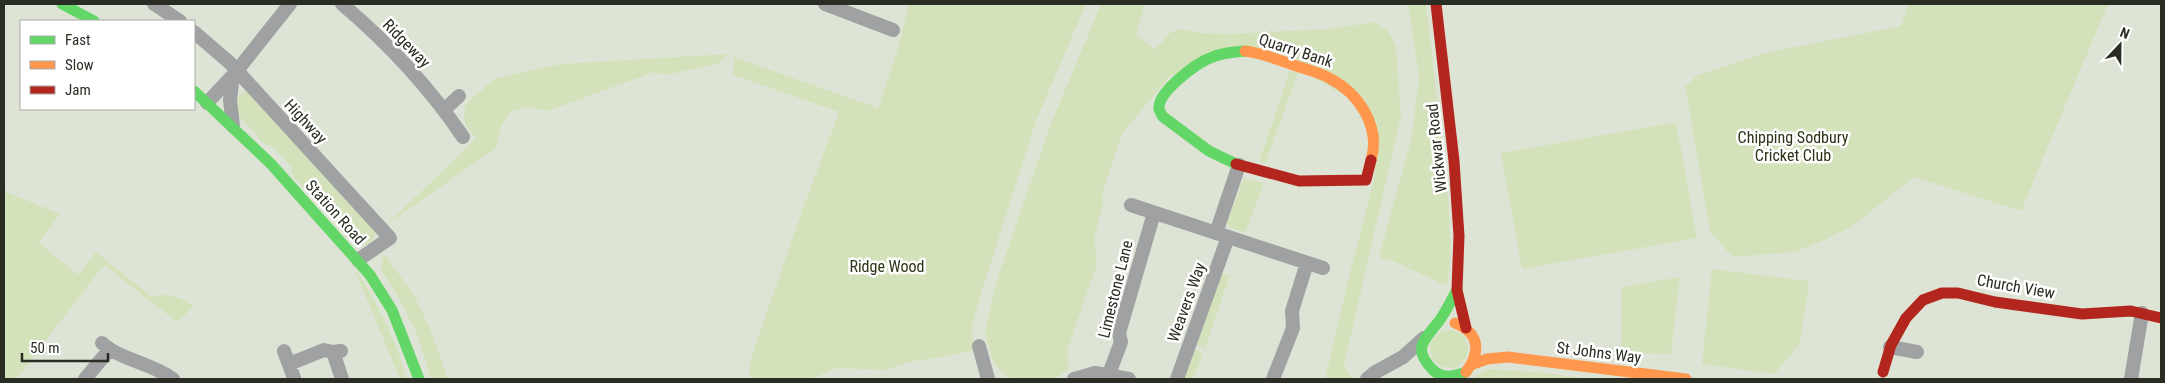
<svg xmlns="http://www.w3.org/2000/svg" width="2165" height="383" font-family="'Roboto Condensed',sans-serif">
<style>
.green{fill:#d4e2bc}
.lines{fill:none;stroke-linecap:round;stroke-linejoin:round}
.street{stroke:#9fa1a2;stroke-width:14}
.fast{stroke:#63d668;stroke-width:11}
.slow{stroke:#ff974d;stroke-width:11}
.jam{stroke:#b3261e;stroke-width:11}
.labels{text-anchor:middle;stroke-width:5;stroke-linejoin:round;paint-order:stroke}
.street-label{font-size:16px;fill:#292d23;stroke:#fff}
.park-label{font-size:16px;fill:#2a3414;stroke:#fff}
</style>
<rect width="100%" height="100%" fill="#dee4d5"/>
<path class="green" d="M909,4h177l-50,117 -57,179 -7,26 2,24 -30,7 -31,4 -28,9 -48,-2 -27,11h-58l-3,-9 3,-15 51,-147 36,-96 -106,-37 1,-18 144,51 20,-60z
M1101,4h44l-9,30 19,15 15,-16 8,-4 25,4 23,1 103,-5 44,-7 15,8 8,17 5,69 -57,249 7,14h-26l23,-98 27,-106 -4,-65 -110,-62 -91,28 -48,58 -20,60 1,10 -9,35 3,25 -30,87 2,19 -16,9h-40l-13,-8 -8,-12 -7,-27 11,-49 54,-157z
M1408,4h18l21,175 4,71 -4,36 -52,-24 -16,-5 33,-121 7,-60z
M1909,4h199l-87,207 -107,-34 -61,49 -31,15 -28,11 -61,5 -23,-25 -25,-146 13,-11 67,-22 136,-27z
M728,54l-10,10 -53,11 -11,-3 -106,39 -22,-4 -16,5 -8,12 -6,24 -110,77 90,-86 -10,-14 -2,-9 1,-10 7,-8 24,-20 64,-14z
M1290,71l8,2 -33,91 -6,-3z
M248,91l128,137c0,16 -13,22 -26,12 -7,-5 -12,-13 -18,-20 -13,-15 -26,-29 -39,-44l-2,-10 -19,-20 -7,-2 -28,-30v-16l6,-6z
M1676,122l21,116 -175,31 -21,-116z
M1244,178l20,5 -19,50 -15,-5 -3,-5z
M4,191l56,23 -21,29 39,32 18,-23 55,44c17,-3 28,0 43,10l-17,16 -73,-57 -88,114h-12z
M386,256l29,41 16,34 17,48h-17l-13,-43 -20,-40 -17,-26 2,-13z
M1712,269l97,12 -9,63 -26,30 -72,-10z
M355,271c12,9 53,93 50,108h-5z
M1220,272l10,4 -25,72 -10,-4z
M1680,277l-9,77 -50,-1 1,-66z
M1430 349a19 19 0 1 1 38 0a19 19 0 1 1-38 0Z
M1194,349l9,4 -10,26h-10z
M1489,369l54,4 49,6h-119l8,-7z"/>
<g class="lines">
<path class="street" d="M154,4l26,17
M342,4c46,39 87,83 121,133
M825,4l68,26
M194,32l36,31 160,175 -32,22
M233,75l-3,25 3,26
M207,103l29,-31 54,-68
M444,110l15,-14
M1131,205l192,63
M1216,233l23,-68
M102,343c18,17 50,20 71,36
M979,346l9,33
M1890,347l27,5
M284,351l10,27
M333,352l9,27
M289,364l35,-14 9,2 8,-1
M1109,374l12,-32 -2,-9 35,-120
M85,379l24,-29
M1074,379l21,-6 34,6
M1177,379l51,-142
M1273,379l20,-51 -1,-17 15,-48
M1367,379l7,-6 29,-16 21,-19
M2131,379l11,-66"/>
<path class="fast" d="M62,4l32,17
M194,91l77,73 99,111 22,35 27,69
M1236,164l-27,-13 -47,-35c0,-1 -3,-7 -3,-7 -2,-17 38,-46 51,-51 11,-5 23,-6 35,-7
M1457,290c-6,10 -11,22 -18,31 -14,19 -28,27 -6,49 10,10 22,6 33,2"/>
<path class="slow" d="M1245,51c17,2 32,8 48,14 12,4 25,7 36,13 30,15 52,49 42,82
M1455,323c25,10 26,29 11,49
M1473,364l14,-5 21,-2 178,22"/>
<path class="jam" d="M1436,4l18,157 5,75 -2,54 9,38
M1236,164l63,17 67,-1 5,-20
M1883,372l8,-27 15,-27 17,-18 19,-7h16l37,9 87,12 49,-3 30,7"/>
</g>
<g class="labels">
<g class="street-label">
<text transform="translate(407 43) rotate(46)" y="6">Ridgeway</text>
<text transform="translate(1296 50) rotate(18)" y="6">Quarry Bank</text>
<text transform="translate(306 121) rotate(47)" y="6">Highway</text>
<text transform="translate(1436 148) rotate(-96)" y="6">Wickwar Road</text>
<text transform="translate(336 212) rotate(48)" y="6">Station Road</text>
<text transform="translate(2016 286) rotate(10)" y="6">Church View</text>
<text transform="translate(1115 289) rotate(-76)" y="6">Limestone Lane</text>
<text transform="translate(1186 302) rotate(-70)" y="6">Weavers Way</text>
<text transform="translate(1599 352) rotate(7)" y="6">St Johns Way</text>
</g>
<g class="park-label">
<text x="1793" y="143">Chipping Sodbury<tspan x="1793" dy="18">Cricket Club</tspan></text>
<text x="887" y="272">Ridge Wood</text>
</g>
</g>
<rect width="2165" height="383" fill="none" stroke="#292d23" stroke-width="10"/>
<rect x="20" y="20" width="175" height="90" fill="#ffffff" stroke="#a9aba7"/>
<rect x="30" y="36" width="25" height="8" fill="#63d668" stroke="#a9aba7"/>
<text x="65" y="45" font-size="15" fill="#292d23">Fast</text>
<rect x="30" y="61" width="25" height="8" fill="#ff974d" stroke="#a9aba7"/>
<text x="65" y="70" font-size="15" fill="#292d23">Slow</text>
<rect x="30" y="86" width="25" height="8" fill="#b3261e" stroke="#a9aba7"/>
<text x="65" y="95" font-size="15" fill="#292d23">Jam</text>
<g transform="translate(2120 45) rotate(22)" stroke="#ffffff" stroke-width="4" paint-order="stroke">
<path d="M0-4L9 19L0 12L-9 19Z" fill="#292d23"/>
<text y="-8" font-size="14" font-weight="bold" text-anchor="middle" fill="#292d23">N</text>
</g>
<path d="M22 353v8h86v-8" fill="none" stroke="#292d23" stroke-width="2.5"/>
<text x="30" y="353" font-size="15" fill="#292d23" stroke="#ffffff" stroke-width="4" paint-order="stroke">50 m</text>
</svg>
